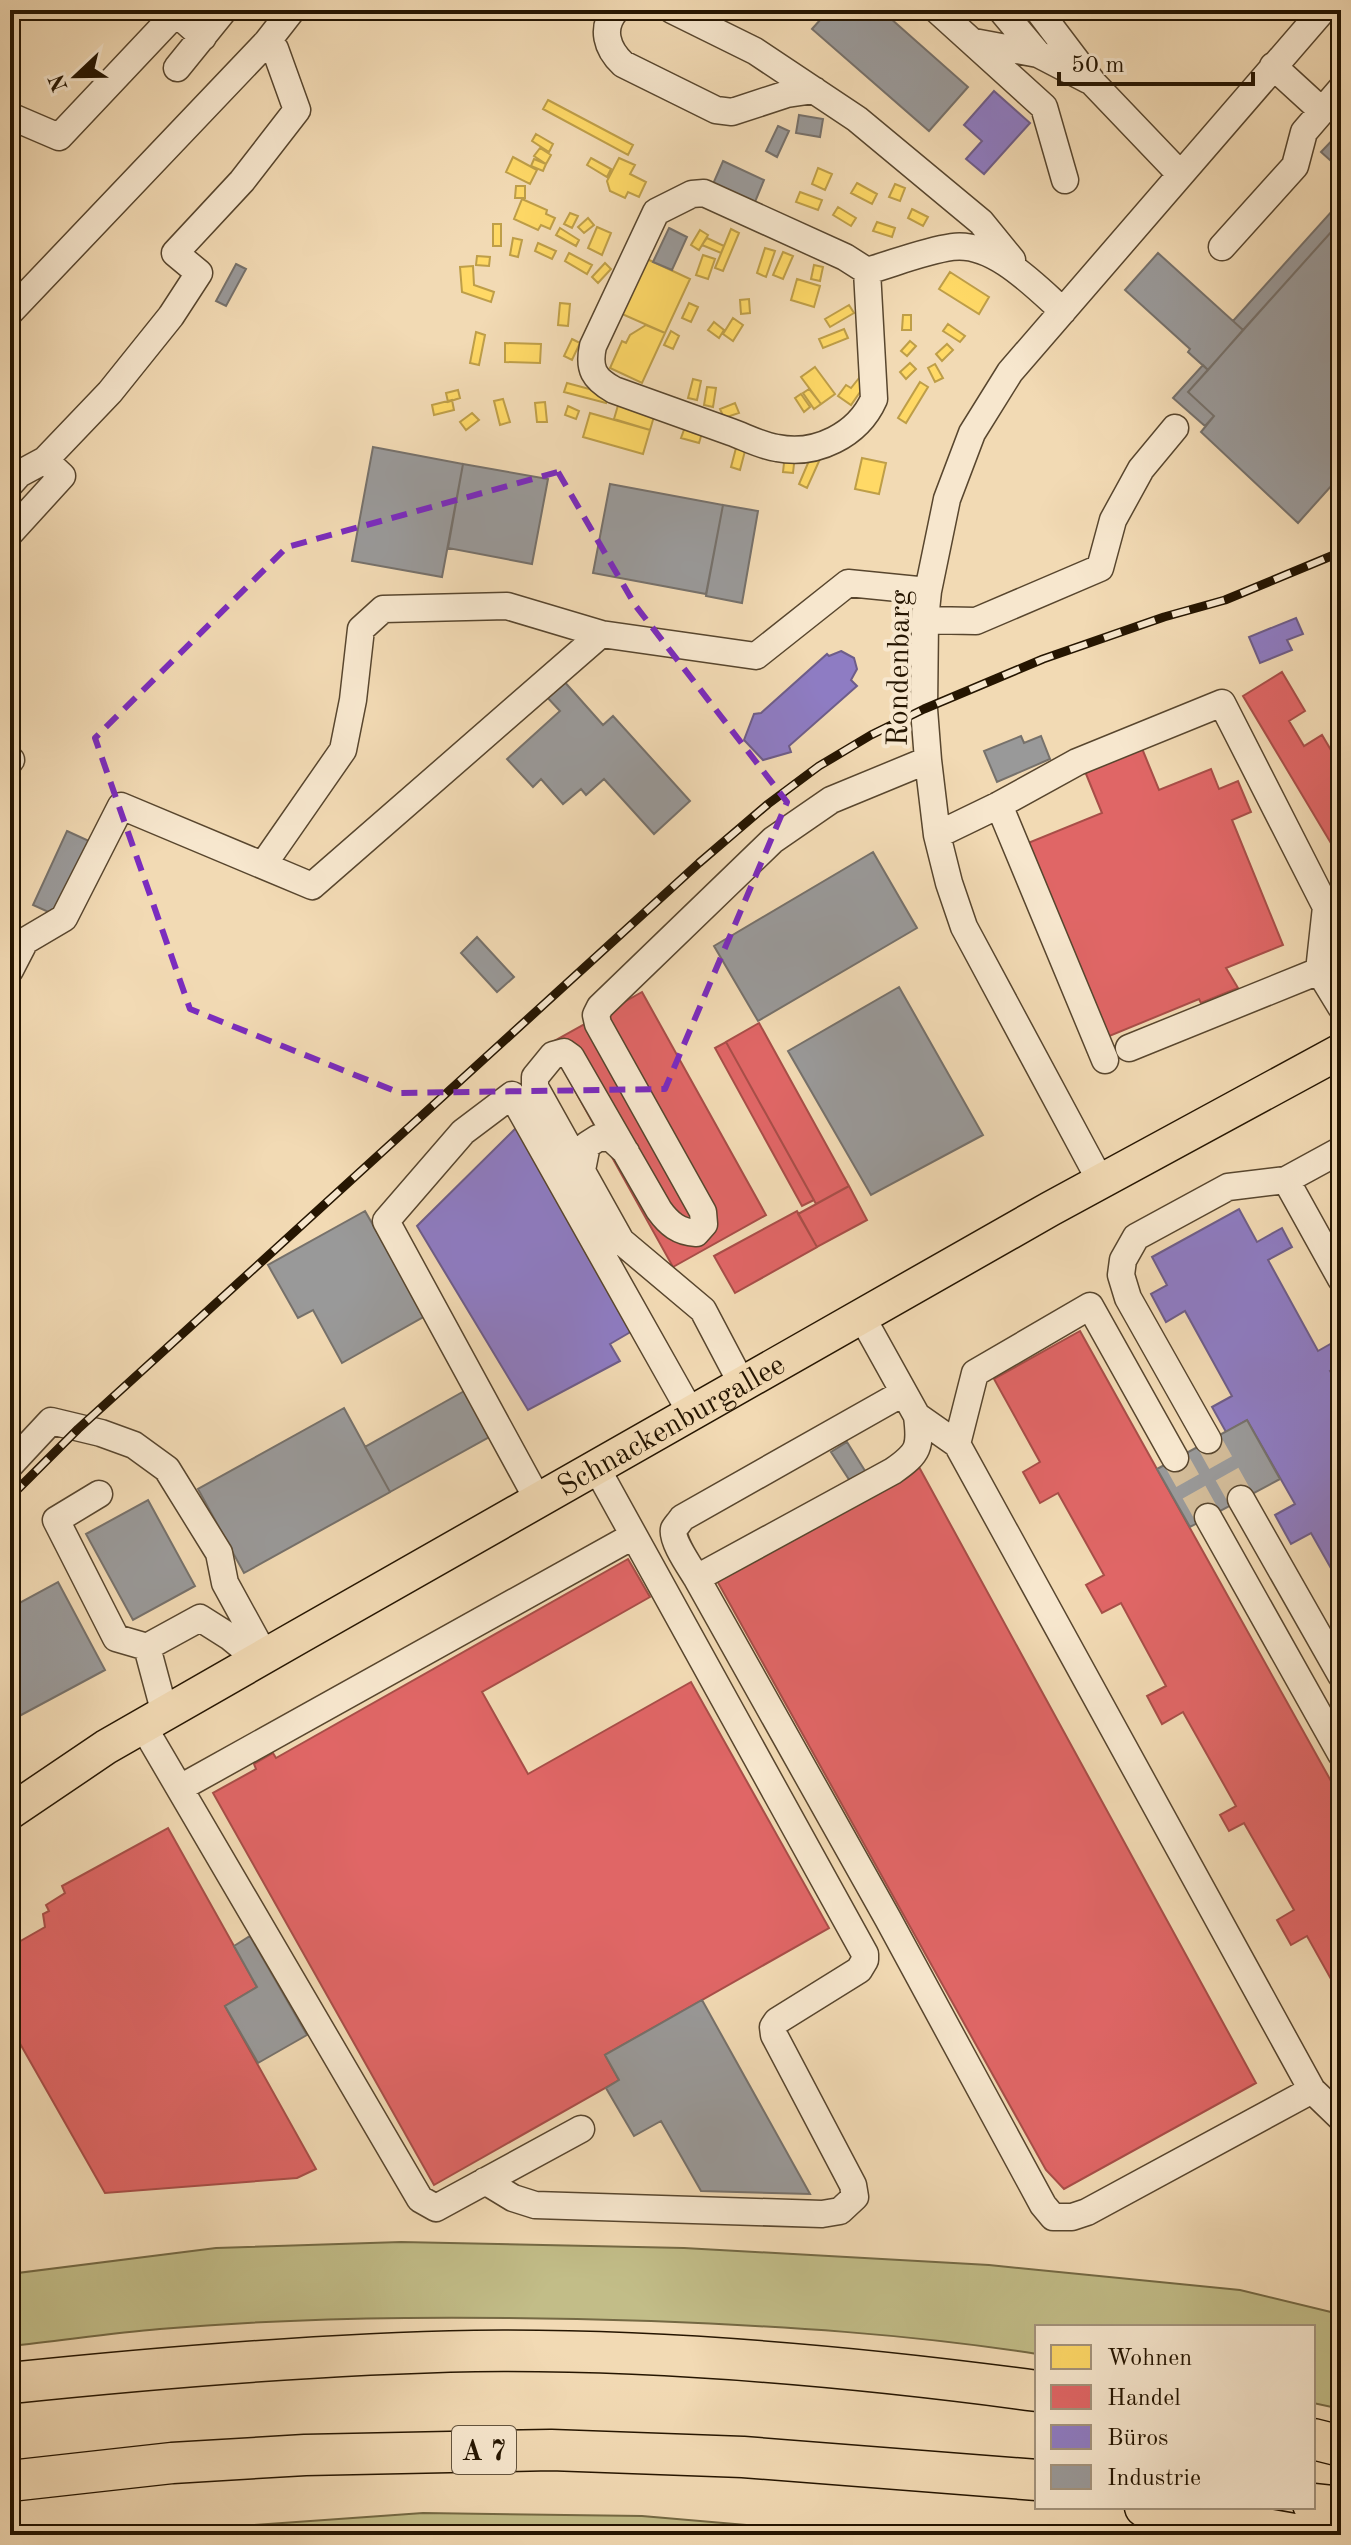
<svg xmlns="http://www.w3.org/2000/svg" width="1351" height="2545" font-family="'Old Standard TT',serif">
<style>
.green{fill:#c2bd88;stroke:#746944;stroke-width:2}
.homes{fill:#ffd966;stroke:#be9e48;stroke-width:2}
.shops{fill:#e06666;stroke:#a84e48;stroke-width:2}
.offices{fill:#8e7cc3;stroke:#6e5d89;stroke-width:2}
.industry{fill:#999;stroke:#76716b;stroke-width:2}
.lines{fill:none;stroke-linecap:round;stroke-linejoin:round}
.minor-tunnel{stroke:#d3bc99;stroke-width:26;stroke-dasharray:26 13;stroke-linecap:butt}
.minor-casing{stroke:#58462e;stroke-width:29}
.major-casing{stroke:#251501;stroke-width:37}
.highway-casing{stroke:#251501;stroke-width:43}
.minor{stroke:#f7e7ce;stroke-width:26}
.major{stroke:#f2dab4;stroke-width:34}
.highway{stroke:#f2dab4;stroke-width:40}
.rail-casing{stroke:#251501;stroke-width:9}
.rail{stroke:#f7e7ce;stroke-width:6;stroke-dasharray:18;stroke-linecap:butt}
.marked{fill:none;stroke:#7b2cbf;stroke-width:6;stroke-dasharray:16 10;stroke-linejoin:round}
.labels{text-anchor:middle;stroke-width:8;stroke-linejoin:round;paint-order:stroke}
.shield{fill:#f7e7ce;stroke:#64543e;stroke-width:2}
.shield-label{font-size:28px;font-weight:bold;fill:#251501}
.street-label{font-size:30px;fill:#251501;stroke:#f7e7ce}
</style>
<rect width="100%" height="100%" fill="#f2dab4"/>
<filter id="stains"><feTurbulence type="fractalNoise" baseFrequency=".0025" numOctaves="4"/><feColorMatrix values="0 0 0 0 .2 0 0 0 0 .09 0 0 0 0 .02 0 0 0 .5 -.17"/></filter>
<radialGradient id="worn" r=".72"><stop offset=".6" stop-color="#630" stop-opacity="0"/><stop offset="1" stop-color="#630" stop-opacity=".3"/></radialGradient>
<path class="green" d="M401,2242l283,6 305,17 251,25 95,23 6,-37v133l-28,-6v-76h-276v27c-127,-20 -257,-28 -386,-33 -163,-5 -328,-6 -491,8 -50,4 -100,12 -150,17v-72l206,-26z
M423,2513l219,3 219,19h-747z"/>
<path class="homes" d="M548,100l85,45 -5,10 -85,-46z
M536,134l17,10 -4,8 -17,-11z
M540,148l11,7 -5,9 -12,-8z
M513,157l24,13 -7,14 -24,-12z
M591,158l20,11 -4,8 -20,-12z
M619,158l16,7 -5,9 16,8 -7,15 -11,-5 -3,6 -15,-7 -3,-10z
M534,159l12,5 -3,7 -12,-5z
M818,168l14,6 -7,16 -13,-6z
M857,183l20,11 -5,10 -21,-11z
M895,184l10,4 -5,13 -11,-4z
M516,186h9v12h-10z
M800,192l22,8 -4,10 -22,-8z
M522,199l25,11 -1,4 9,4 -5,11 -9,-4 -3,5 -24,-11z
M838,207l18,11 -5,8 -18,-11z
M912,209l16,8 -5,9 -15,-8z
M570,213l8,3 -6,12 -8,-4z
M588,218l6,7 -10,8 -6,-6z
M877,222l18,6 -3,9 -19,-6z
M493,224h8v22h-8z
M597,227l14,6 -9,22 -14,-7z
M560,228l19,12 -3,6 -20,-11z
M731,229l8,4 -16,38 -8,-3z
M700,230l8,5 -9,15 -8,-5z
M513,238l9,2 -4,17 -8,-2z
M707,238l17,8 -3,7 -19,-8z
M538,243l18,8 -4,8 -17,-8z
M765,248l10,3 -9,26 -9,-4z
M783,252l10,4 -10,23 -10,-4z
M569,253l23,12 -5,9 -22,-13z
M703,255l12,4 -7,20 -12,-4z
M477,256l13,1 -1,9 -13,-1z
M647,259l43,20 -25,54 -43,-19z
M605,263l6,6 -13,14 -6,-6z
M814,265l9,2 -3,14 -9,-2z
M473,266l1,19 20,7 -3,10 -29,-10 -2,-25z
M950,272l39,25 -10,17 -40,-25z
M797,279l23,7 -6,21 -23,-7z
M749,299l1,14 -9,1 -1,-14z
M560,303l10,1 -2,22 -10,-1z
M689,303l9,4 -7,15 -9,-4z
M849,305l5,8 -24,14 -5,-8z
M903,315h8v15h-9z
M733,318l10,7 -10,16 -10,-7z
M714,322l10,8 -5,8 -11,-8z
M948,324l17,12 -5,6 -17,-11z
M646,325l19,8 -23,50 -32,-15 12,-27 4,2 4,-8z
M844,329l4,9 -25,10 -4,-9z
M671,331l8,5 -6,13 -9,-4z
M476,332l9,3 -6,30 -9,-2z
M572,339l8,4 -8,17 -8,-4z
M910,341l6,5 -9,10 -6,-5z
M505,343l36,1 -1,19 -35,-1z
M947,344l6,6 -11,11 -6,-7z
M910,363l6,6 -10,10 -6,-7z
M935,364l8,14 -8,4 -7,-14z
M815,367l20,27 -14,10 -20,-27z
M859,368l8,14 -16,23 -13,-9 8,-11 5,3 8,-10z
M693,379l8,2 -4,19 -9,-2z
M920,382l8,5 -22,36 -8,-5z
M567,383l41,11 -2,9 -42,-11z
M707,387l9,1 -3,19 -9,-2z
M809,389l12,15 -7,5 -11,-16z
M458,390l2,8 -12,4 -2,-9z
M801,394l9,13 -6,5 -9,-14z
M503,399l7,23 -10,3 -6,-24z
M452,400l2,10 -20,5 -2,-10z
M545,402l2,20h-10l-2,-19z
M619,402l36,11 -5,17 -36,-11z
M735,403l4,10 -15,5 -4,-9z
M568,406l11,5 -3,8 -11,-4z
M472,413l7,7 -13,10 -6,-8z
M590,413l60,17 -7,24 -60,-17z
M685,427l17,6 -3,10 -18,-5z
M736,448l9,3 -5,19 -9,-3z
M785,454l10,1 -2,18 -10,-1z
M811,456l9,3 -13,29 -8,-4z
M862,458l24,5 -7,31 -24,-5z"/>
<path class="shops" d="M1282,672l23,39 -16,10 15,25 18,-11 19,32v93l-98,-164z
M1141,746l18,44 52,-21 8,20 19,-8 13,31 -19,8 51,125 -57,23 12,20 -37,15 -2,-4 -92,38 -79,-194 74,-30 -18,-44z
M642,992l124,223 -93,52 -124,-223z
M759,1023l90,163 -33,18 -90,-162z
M726,1042l88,158 -12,6 -87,-158z
M849,1186l18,34 -50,27 -19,-33z
M797,1211l20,36 -82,46 -21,-37z
M1080,1331l261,468v198l-34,-61 -16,9 -14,-25 17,-10 -50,-87 -15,8 -9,-16 16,-9 -53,-94 -21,12 -15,-28 19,-10 -45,-83 -19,10 -16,-28 18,-10 -46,-82 -18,10 -17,-31 17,-10 -46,-83z
M919,1467l337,616 -192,106 -18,-19 -330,-591z
M628,1559l22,38 -168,95 46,82 163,-92 138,246 -224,127 14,25 -185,105 -221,-392 43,-24 -2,-5 19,-11 3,5z
M168,1828l89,159 -32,19 91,163 -19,9 -192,15 -95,-167v-79l35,-20 -2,-13 6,-3 -3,-6 19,-12 -3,-7z"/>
<path class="offices" d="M994,91l36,32 -46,51 -18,-15 16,-18 -18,-16z
M1296,618l7,16 -16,6 5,10 -32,13 -11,-26z
M841,651l13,7 3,11 -6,11 6,6 -68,60 2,6 -28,8 -19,-20 10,-26 7,-1 66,-59 2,2z
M519,1125l115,205 -24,14 10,17 -92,49 -111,-184z
M1239,1209l18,33 25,-14 10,19 -24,13 50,91 23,-13v27l-11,6 11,19v196l-30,-53 -20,11 -16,-29 20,-11 -48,-84 -21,12 -14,-25 20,-11 -47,-85 -19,11 -15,-28 16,-9 -15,-28z"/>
<path class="industry" d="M829,10h52l87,77 -39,44 -117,-102z
M799,115l24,4 -3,18 -24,-4z
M778,126l11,5 -12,26 -11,-6z
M1341,131v39l-20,-18z
M723,161l41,19 -9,22 -42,-18z
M1341,201v20l-98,109 -10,-9z
M1341,221v254l-43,48 -97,-91 13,-16 -26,-24z
M669,228l18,9 -15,33 -19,-8z
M1158,253l85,77 -35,40 -20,-18 2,-3 -65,-59z
M236,264l10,5 -20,37 -10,-5z
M1203,365l5,5 -20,22 26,24 -9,10 -32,-28z
M373,447l90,17 -21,113 -90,-16z
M463,464l85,15 -16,85 -84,-16z
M610,484l113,21 -17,89 -113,-21z
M723,505l35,6 -16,92 -36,-7z
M562,679l41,46 10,-9 77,85 -36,33 -50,-55 -18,16 -5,-6 -18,15 -22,-25 -8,8 -26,-28 53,-48 -15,-16z
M1021,736l3,7 17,-7 9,23 -53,23 -13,-31z
M67,831l22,10 -34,74 -22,-10z
M873,852l44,76 -159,93 -44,-75z
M477,937l37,40 -17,15 -36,-39z
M899,987l84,148 -112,60 -83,-144z
M365,1211l60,105 -83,47 -29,-53 -15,8 -30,-53z
M466,1390l25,46 -101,56 -25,-45z
M344,1408l46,84 -146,81 -46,-84z
M1247,1420l33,59 -90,48 -33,-58z
M847,1442l20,32 -15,10 -21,-32z
M148,1500l47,86 -62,34 -47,-86z
M58,1582l47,88 -95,51v-89l3,-2 -3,-5v-17z
M250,1936l57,99 -49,28 -33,-57 32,-19 -23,-41z
M702,2000l108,194 -109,-3 -40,-70 -27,15 -28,-48 13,-8 -14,-25z"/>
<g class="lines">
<path class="minor-tunnel" d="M1208,1440l33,59
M1175,1458l33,59"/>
<g class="minor-casing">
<path id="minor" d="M616,10c-16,18 -9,39 7,54l93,46 16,2 55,-18 27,-4
M672,10l83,41 102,68 124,103 31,38
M937,10l107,97 21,73
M1001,10l37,44
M1038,10l56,74 86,90
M974,42l64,12 50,26
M1273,66l48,44
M177,68l47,-58
M10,116l49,21 117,-124 27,24
M1222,247l73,-81 9,-34 37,-43
M867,271l7,128c-16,36 -58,57 -97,49 -15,-2 -32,-11 -46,-16 -39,-14 -78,-28 -117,-42 -20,-11 -26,-21 -21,-44l63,-134 36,-18 12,-1 141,64 22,14c28,-8 57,-20 85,-24 41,-6 83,39 111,64
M10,312l257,-270 25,-32
M10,484l9,-10 26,-14 65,-68 61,-76 28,-43 -24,-20 67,-72 55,-71 -22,-61 -8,-7
M10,533l52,-57 -17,-16
M925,620l51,1 124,-53 13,-48 28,-51 34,-41
M10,761l1,-1
M999,805l106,255
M937,835l62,-30 78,-43 145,-59 104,204 -7,64
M263,865l80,-115 10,-50 8,-71 22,-20 124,-3 94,28
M10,970l15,-29 39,-23 57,-112 191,80 289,-252 155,22 92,-73 80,8
M1129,1048l190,-77 22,36
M1341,1150l-55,30 55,99
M582,1170l5,-25 11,-7h13l15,14
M1101,1182l-137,-255 -15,-44 -12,-48 -9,-75 -4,-51 1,-89 3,-29 19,-92 25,-66 38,-61 313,-362
M862,1317l55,99 40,28 355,646 29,28
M742,1384l-39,-74 -82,-69 -86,-154v-10l18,-22 11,-3 7,5 88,153c10,14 20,22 37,23l8,-9 -1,-12 -105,-188 -2,-9 4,-8 173,-167 58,-40 97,-40
M903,1393l-221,125c-1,2 -7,9 -8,11 -3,11 16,38 22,48l10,-4 187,-102c26,-18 28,-24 24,-55
M1208,1440l-80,-142 -7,-23 2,-15 13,-23 92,-50 58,-7
M957,1444l18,-71 115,-67 85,152
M10,1465l41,-44 50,12 33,12 33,24 52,84 6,30 40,73
M99,1494l-43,26 60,118 31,9
M1241,1499l100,176
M538,1500l-152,-279 77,-89 49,-37 179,318
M1208,1517l133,237
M696,1577l192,342 155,286 10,12h19l15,-5 225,-122
M165,1714l-18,-67 53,-29 30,19 28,23
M143,1726l277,473 16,9 145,-79
M180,1788l453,-252
M485,2181l28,17 22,7 287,9 18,-3 15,-14 -2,-12 -79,-150 -1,-8 4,-6 82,-51 6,-10v-6l-269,-487"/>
</g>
<g class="major-casing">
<g id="major">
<path id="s1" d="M10,1812l96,-65 192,-110 752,-428 291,-158"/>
</g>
</g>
<g class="highway-casing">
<path id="highway" d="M10,2383c155,-16 310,-29 465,-32 189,-2 376,15 562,40
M1313,2439l28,7
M10,2481l162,-18 133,-8 246,-5 192,7 294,23
M1313,2504l28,3
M1145,2507l154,28"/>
</g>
<use href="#minor" class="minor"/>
<use href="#major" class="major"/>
<use href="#highway" class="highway"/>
<g class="rail-casing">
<path id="rail" d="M10,1497l68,-68 621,-566 69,-59 51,-38 52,-31 53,-26 119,-50 121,-42 61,-17 116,-48"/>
</g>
<use href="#rail" class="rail"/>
</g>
<path class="marked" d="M558,472l77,133 152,197 -122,287 -265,4 -210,-84 -95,-271 192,-191z"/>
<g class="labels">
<rect class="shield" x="452" y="2426" width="64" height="48" rx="6"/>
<g class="shield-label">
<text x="484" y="2460">A 7</text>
</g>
<g class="street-label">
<text transform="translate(898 668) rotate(-89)" y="10">Rondenbarg</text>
<text dy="10" stroke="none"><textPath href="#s1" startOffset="766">Schnackenburgallee</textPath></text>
</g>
</g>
<rect width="1351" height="2545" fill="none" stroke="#f2dab4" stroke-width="40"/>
<rect x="12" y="12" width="1327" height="2521" fill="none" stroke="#251501" stroke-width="4"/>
<rect x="20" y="20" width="1311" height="2505" fill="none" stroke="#251501" stroke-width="2"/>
<rect x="1035" y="2325" width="280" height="184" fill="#f7e7ce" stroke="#a3937c" stroke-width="2"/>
<rect x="1051" y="2345" width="40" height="24" fill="#ffd966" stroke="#a3937c" stroke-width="2"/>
<text x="1107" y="2365" font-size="24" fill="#251501">Wohnen</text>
<rect x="1051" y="2385" width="40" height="24" fill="#e06666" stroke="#a3937c" stroke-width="2"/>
<text x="1107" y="2405" font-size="24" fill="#251501">Handel</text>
<rect x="1051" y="2425" width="40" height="24" fill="#8e7cc3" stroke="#a3937c" stroke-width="2"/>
<text x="1107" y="2445" font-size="24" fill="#251501">Büros</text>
<rect x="1051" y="2465" width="40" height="24" fill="#999999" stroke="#a3937c" stroke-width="2"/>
<text x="1107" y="2485" font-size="24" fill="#251501">Industrie</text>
<g transform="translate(76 76) rotate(248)" stroke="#f7e7ce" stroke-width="6" paint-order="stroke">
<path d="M0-6L14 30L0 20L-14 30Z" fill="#251501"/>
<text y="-12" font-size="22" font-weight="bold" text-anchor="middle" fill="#251501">N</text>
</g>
<path d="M1059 72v12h194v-12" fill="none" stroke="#251501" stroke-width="4"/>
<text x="1071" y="72" font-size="24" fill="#251501" stroke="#f7e7ce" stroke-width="6" paint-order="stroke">50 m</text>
<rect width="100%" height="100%" filter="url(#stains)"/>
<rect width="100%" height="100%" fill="url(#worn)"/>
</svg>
